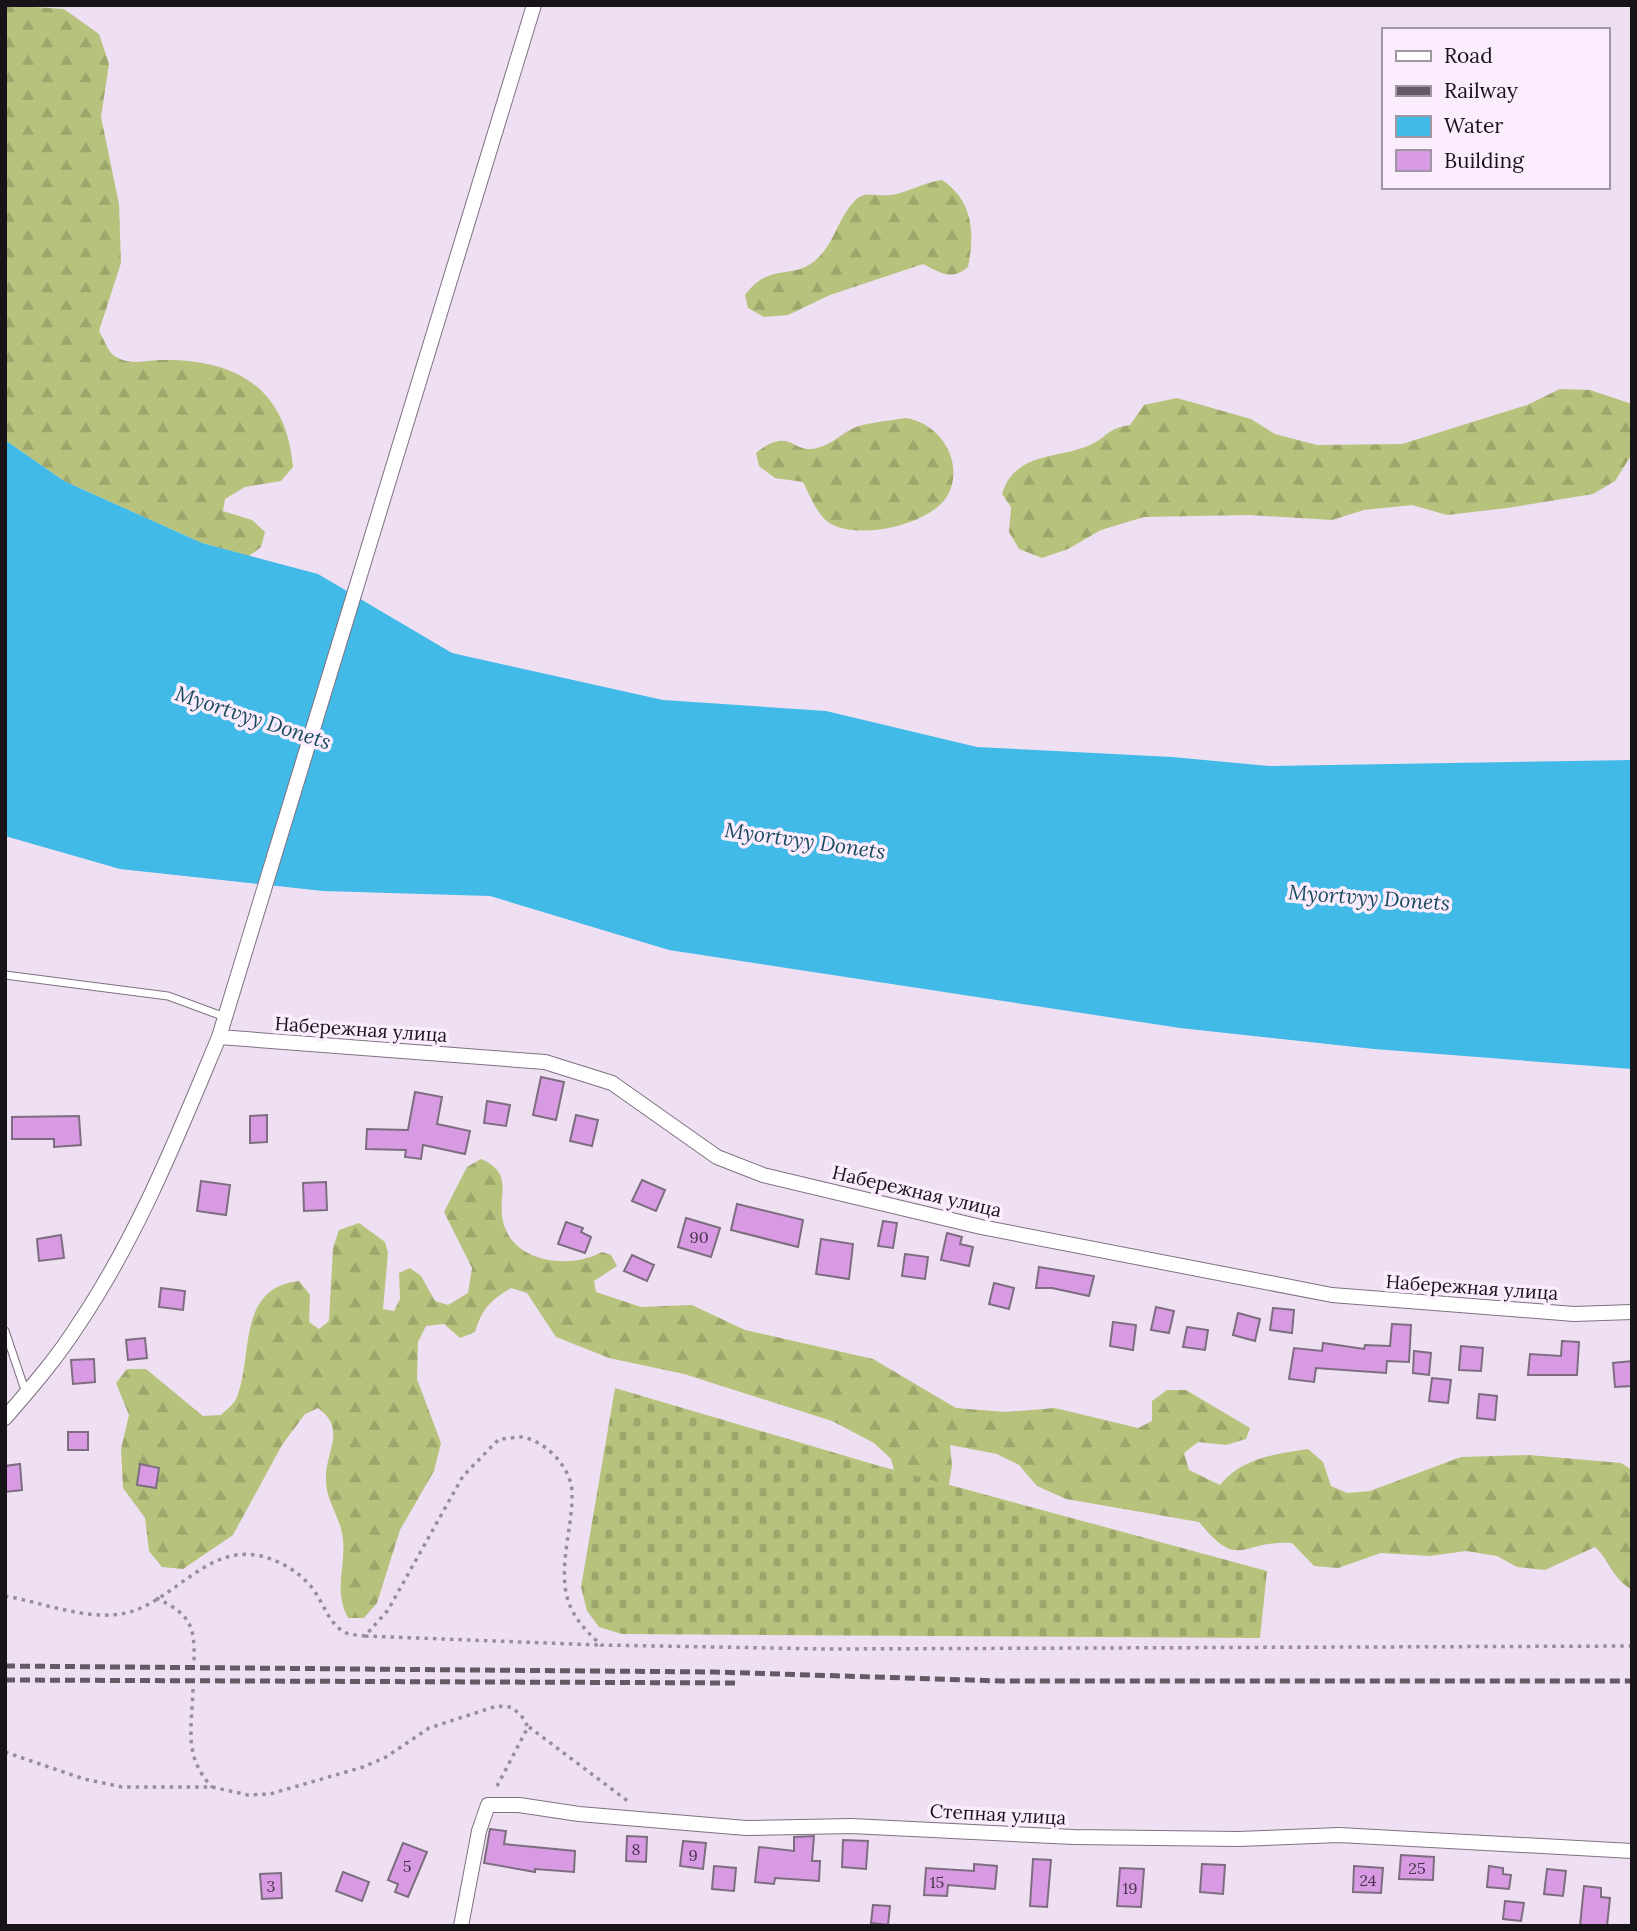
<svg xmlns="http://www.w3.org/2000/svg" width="1637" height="1931" font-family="Lora,serif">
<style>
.forest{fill:url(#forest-firs)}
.cemetery{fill:url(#cemetery-stones)}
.water{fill:#41bae8}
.building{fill:#d99ae4;stroke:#7c6e7f;stroke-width:2}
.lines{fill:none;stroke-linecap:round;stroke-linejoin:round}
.service-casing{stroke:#7f7182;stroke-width:9}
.minor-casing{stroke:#7f7182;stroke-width:16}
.path{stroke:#998d9c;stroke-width:3.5;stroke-dasharray:3.5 5;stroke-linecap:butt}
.service{stroke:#fff;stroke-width:7}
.minor{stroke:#fff;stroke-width:14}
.rail{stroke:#645a66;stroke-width:5;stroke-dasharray:10 5;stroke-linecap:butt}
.labels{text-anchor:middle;stroke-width:7;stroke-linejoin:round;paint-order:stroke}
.number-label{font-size:16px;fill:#48344c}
.street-label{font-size:19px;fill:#181219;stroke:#fbedfd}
.water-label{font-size:21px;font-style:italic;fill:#194b5e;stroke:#fbedfd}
</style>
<defs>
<pattern id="forest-firs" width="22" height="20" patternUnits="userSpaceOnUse" patternTransform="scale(1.75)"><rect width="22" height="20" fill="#b7c37d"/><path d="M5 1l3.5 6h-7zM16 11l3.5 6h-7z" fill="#9da66b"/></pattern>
<pattern id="cemetery-stones" width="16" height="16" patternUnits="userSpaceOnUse" patternTransform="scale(1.75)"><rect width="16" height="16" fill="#b7c37d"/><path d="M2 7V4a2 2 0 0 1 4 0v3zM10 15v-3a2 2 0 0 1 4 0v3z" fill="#9da66b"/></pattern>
</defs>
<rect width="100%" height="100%" fill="#efdff2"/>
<path class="forest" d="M21,6l43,3 35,25 10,30 -8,53 18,87 2,59 -22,68c4,6 8,18 13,23 15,12 30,7 47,6 76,-2 127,27 134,107l-12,14 -36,6 -20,12 -2,12 29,9 13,12 -4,15 -12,9 -47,-13 -138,-62 -59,-41v-433z
M942,180c31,21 33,52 26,87 -17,14 -27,6 -45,-3l-93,31 -42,20 -24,2 -16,-9 -3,-13c24,-32 44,-16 67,-32 19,-14 23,-35 36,-54 15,-22 22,-12 42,-14 15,-1 34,-13 52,-15z
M1560,389l30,1 42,14v50l-17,27 -22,13 -86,14 -60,7 -35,-10 -48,5 -32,10 -83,-5 -105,2 -43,13 -33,19 -26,9 -23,-9 -10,-17 2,-25 -9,-13c14,-44 57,-34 90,-50 18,-9 14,-15 38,-19l14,-20 33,-7 74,21 24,15 42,11 85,-1 125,-39z
M905,418c34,4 59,42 44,75 -15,32 -94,49 -121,29 -11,-8 -19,-28 -25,-40l-28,-4 -16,-12 -3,-13c35,-28 36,2 61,-5 16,-4 26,-16 39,-21 15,-5 33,-6 49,-9z
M481,1159c36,16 14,37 23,66 12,39 67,44 98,27l9,3 6,11 -23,15 2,11 45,15 51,-2 53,25 128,29 83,49 50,4 49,-4 83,20 14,-7v-20l15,-11h19l64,38 -4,11 -20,6 -28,-3 -14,11 5,17 31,15c22,-27 54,-31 88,-36l15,13 8,24 16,7 23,-2 91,-34 68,-2 92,8 11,7v120c-22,-14 -20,-27 -37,-43l-50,23 -28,-3 -20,-11 -31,-5 -36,5 -49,-3 -43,15 -24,-2 -22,-23c-52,-3 -52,29 -93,-21l-133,-23 -29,-13 -18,-21 -22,-11 -47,-9 2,21 -4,24 -51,-9 -6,-22 -17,-16 -42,-22 -148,-47 -75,-16 -53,-21 -29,-44 -16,-5c-20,12 -29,21 -36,44l-15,6 -16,-14 -18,2 -8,16 -1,37 24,64 -7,28 -34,59 -23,73 -13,15h-16c-16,-31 0,-54 -6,-85 -4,-20 -17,-34 -16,-56 0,-27 21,-48 -8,-69l-13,6 -23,31 -49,90 -50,34 -21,-2 -13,-16 -4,-33 -22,-30 -2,-39 8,-34 -13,-32 11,-14h19l57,47 18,-1c5,-5 12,-10 15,-16 18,-40 -1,-111 63,-118l11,14 -1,27 10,7 10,-8 4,-73 6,-18 20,-7 26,19 3,11 -5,56 11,2 6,-12 -1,-26 11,-5 11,8 14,25 13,4 20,-12 4,-25 -28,-56 23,-45z"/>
<path class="cemetery" d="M615,1388l261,77 391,106 -7,67 -638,-4 -23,-7 -12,-16 -6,-24z"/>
<path class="water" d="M5,440l59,41 138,62 116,31 134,79 211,47 163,11 151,36 195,10 97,9 363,-6v309l-258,-20 -194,-21 -511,-78 -179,-54 -167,-5 -203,-22 -115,-33z"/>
<path class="building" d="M541,1077l23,5 -8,38 -23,-5z
M415,1092l27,5 -5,27 33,7 -5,23 -42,-9 -2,14 -16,-2 1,-7 -40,-1 1,-20 41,1z
M487,1101l23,4 -4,21 -22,-3z
M267,1115v27l-17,1v-27z
M576,1115l22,5 -6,26 -22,-5z
M79,1116l2,29 -27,2v-8h-42v-22z
M642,1180l23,10 -9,21 -24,-10z
M201,1181l29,4 -4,30 -29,-4z
M326,1182l1,28 -23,1 -1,-28z
M737,1204l66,16 -5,27 -67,-17z
M686,1218l34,10 -9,29 -33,-10z
M883,1221l14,2 -4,25 -15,-2z
M566,1222l17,6 -2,4 10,5 -6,16 -27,-9z
M947,1233l15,4 -2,7 13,3 -4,19 -28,-6z
M61,1235l3,23 -25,3 -2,-22z
M821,1239l32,5 -4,35 -33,-5z
M905,1254l23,3 -3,22 -23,-3z
M632,1255l22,10 -7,16 -23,-10z
M1039,1267l55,9 -5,20 -37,-8h-16z
M994,1283l20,5 -5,21 -20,-5z
M161,1288l24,3 -2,19 -24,-3z
M1156,1307l18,4 -5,22 -18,-3z
M1273,1308l21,2 -2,23 -22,-3z
M1238,1313l22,6 -5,22 -22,-6z
M1113,1322l23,3 -3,25 -23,-4z
M1392,1324l19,1 -2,37 -22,-1 -1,12 -70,-5 -2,14 -25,-3 5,-31 28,3 1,-8 41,6 1,-4 25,1z
M1187,1327l21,3 -3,20 -22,-3z
M145,1338l2,20 -19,2 -2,-20z
M1562,1341l17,1 -2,33h-49l2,-21 31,2z
M1461,1346l22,2 -2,23 -22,-1z
M1414,1351l17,2 -2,22 -16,-2z
M94,1359l1,23 -22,2 -2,-24z
M1632,1361v25l-17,1 -2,-24z
M1432,1378l19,2 -3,23 -19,-2z
M1479,1394l18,2 -2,24 -18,-2z
M68,1432h20v18h-20z
M20,1464l2,26 -17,2v-26z
M140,1464l19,4 -3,20 -19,-3z
M490,1829l16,2 -2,13 71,7 -1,21 -39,-3v3l-51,-9z
M627,1836l20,1 -1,25 -20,-1z
M814,1836l-2,25h8l-1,20 -44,-3 -1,6 -19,-2 4,-35 35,4v-14z
M843,1840l25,1 -2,28 -24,-2z
M683,1841l23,2 -3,26 -23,-3z
M403,1843l24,9 -19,45 -13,-5 3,-8 -10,-4z
M1401,1855l33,2 -1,23 -34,-1z
M1033,1859l18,1 -4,47 -17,-1z
M974,1864l23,2 -2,23 -47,-4 -1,11 -23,-1 2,-27 48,3z
M1202,1864l23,1 -2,29 -23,-2z
M714,1866l22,2 -2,23 -22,-2z
M1354,1866l29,2 -2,25 -28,-1z
M1489,1866l14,2v6l8,1 -2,14 -22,-2z
M1120,1868l24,1 -3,38 -24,-1z
M1547,1869l19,2 -3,25 -19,-2z
M343,1872l26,10 -7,19 -26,-10z
M281,1873l1,25 -20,1 -2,-25z
M1584,1886l17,2v9l9,1 -3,28h-27z
M1505,1901l19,2 -3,18 -18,-2z
M873,1905l17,1 -2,19 -17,-2z"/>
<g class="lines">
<g class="service-casing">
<path id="service" d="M5,975l163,21 57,21
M5,1331l21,62"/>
</g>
<g class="minor-casing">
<path id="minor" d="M219,1037l326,25 67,21 105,74 46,18 218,52 351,68 242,19 58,-2
M5,1418c26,-30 52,-60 73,-93 60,-89 100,-190 141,-288l315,-1032
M461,1926l18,-95 9,-26h31l60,9 167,14 105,-2 223,11 164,2 101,-4 293,16"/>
</g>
<path class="path" d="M5,1596c41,7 91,29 131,14 40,-15 73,-62 119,-55 22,3 45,17 58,34 11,15 15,33 31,43 6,3 14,3 21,4l23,-26 75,-134 36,-37c7,0 15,-2 22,-2 24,3 50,30 51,55 1,33 -12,67 -6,101 5,23 19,37 35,52l225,4 806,-3
M156,1598c34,16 39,27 38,63
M365,1636l234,9
M193,1689c-1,39 -10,67 19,98
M529,1727l100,75
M5,1752l79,27 38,8h90l36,8 22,-1 93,-27 23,-10 43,-29 68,-22 14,1 10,8 7,12 -33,63"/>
<use href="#service" class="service"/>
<use href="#minor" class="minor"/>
<path class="rail" d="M5,1666l710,6 286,9h631
M5,1680l734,3"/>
</g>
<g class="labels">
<g class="number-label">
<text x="699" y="1243">90</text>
<text x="636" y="1855">8</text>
<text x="693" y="1861">9</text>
<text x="407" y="1872">5</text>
<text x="1417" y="1874">25</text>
<text x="1368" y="1886">24</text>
<text x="937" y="1888">15</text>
<text x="271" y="1892">3</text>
<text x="1130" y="1894">19</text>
</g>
<g class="street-label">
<text transform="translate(361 1029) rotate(4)" y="7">Набережная улица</text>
<text transform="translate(917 1191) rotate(13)" y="7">Набережная улица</text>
<text transform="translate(1472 1287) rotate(4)" y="7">Набережная улица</text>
<text transform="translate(998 1814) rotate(3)" y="7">Степная улица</text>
</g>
<g class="water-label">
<text transform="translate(253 718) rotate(18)" y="7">Myortvyy Donets</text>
<text transform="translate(805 841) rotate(8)" y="7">Myortvyy Donets</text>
<text transform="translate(1369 898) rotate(4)" y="7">Myortvyy Donets</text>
</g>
</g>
<rect width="1637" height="1931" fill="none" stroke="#181219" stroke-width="14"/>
<rect x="1382" y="28" width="228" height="161" fill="#fbedfd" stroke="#a095a2" stroke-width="2"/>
<rect x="1396" y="51" width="35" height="10" fill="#ffffff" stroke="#a095a2" stroke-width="2"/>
<text x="1444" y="63" font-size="21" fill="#181219">Road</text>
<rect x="1396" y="86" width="35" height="10" fill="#645a66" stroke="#a095a2" stroke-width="2"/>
<text x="1444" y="98" font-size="21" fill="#181219">Railway</text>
<rect x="1396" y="116" width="35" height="21" fill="#41bae8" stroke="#a095a2" stroke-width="2"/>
<text x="1444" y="133" font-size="21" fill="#181219">Water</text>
<rect x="1396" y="150" width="35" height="21" fill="#d99ae4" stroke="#a095a2" stroke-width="2"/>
<text x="1444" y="168" font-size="21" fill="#181219">Building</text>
</svg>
